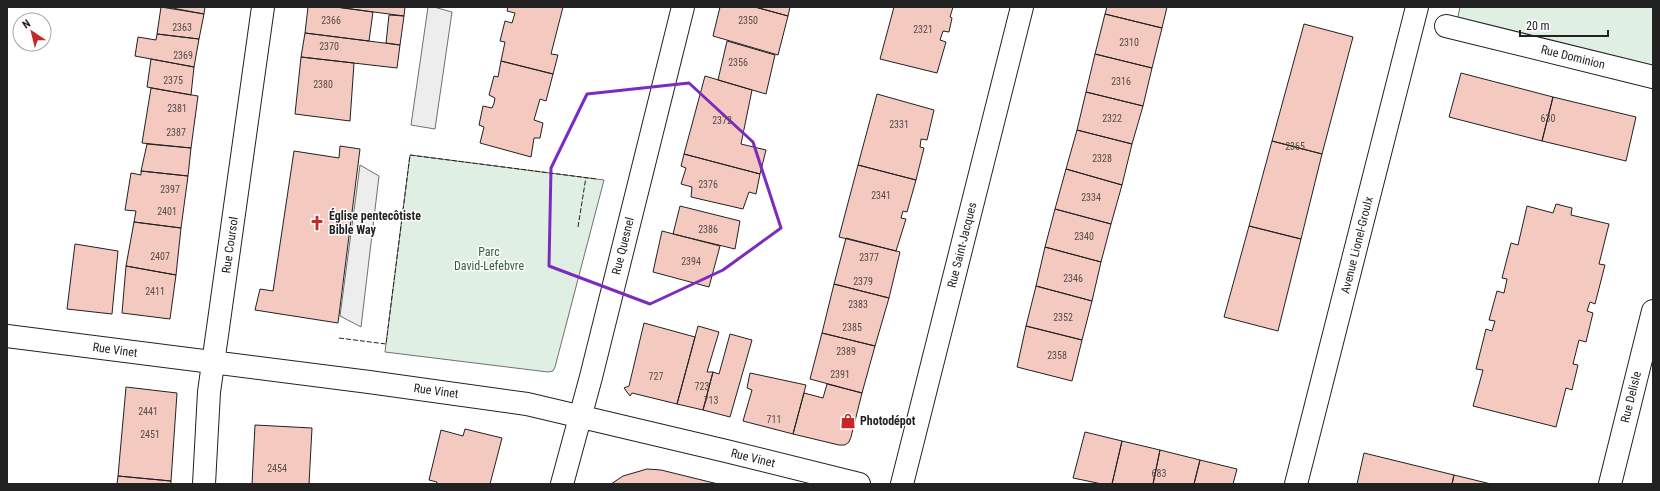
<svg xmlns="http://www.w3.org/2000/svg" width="1660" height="491" font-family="'Roboto Condensed',sans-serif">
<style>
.green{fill:#e0efe3;stroke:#6f6f6f}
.parking{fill:#ededed;stroke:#6f6f6f}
.building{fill:#f3c9c0;stroke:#222}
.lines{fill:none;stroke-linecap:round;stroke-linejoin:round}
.street-casing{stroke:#222;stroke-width:24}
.secondary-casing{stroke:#222;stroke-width:24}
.street{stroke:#fff;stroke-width:22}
.secondary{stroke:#fff;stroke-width:22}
.fence{stroke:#222;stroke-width:1;stroke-dasharray:5 2;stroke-linecap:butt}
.marked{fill:none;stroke:#7b2cbf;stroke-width:3;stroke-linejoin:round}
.labels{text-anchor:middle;stroke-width:3;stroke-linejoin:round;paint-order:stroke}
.number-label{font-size:10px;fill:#564c4a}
.street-label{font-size:12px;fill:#222;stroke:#fff}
.poi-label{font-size:12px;font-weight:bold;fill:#222;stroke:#fff;text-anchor:start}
.park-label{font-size:12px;fill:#2f5e38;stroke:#fff}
</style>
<rect width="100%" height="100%" fill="#fff"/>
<path class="green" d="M1460,7h193v65l-196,-51z
M410,155l194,25 -49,187 -2,4 -5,1 -163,-20z"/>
<path class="parking" d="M428,7h6l18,5 -17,117 -24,-4z
M360,165l19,11 -18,151 -21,-11z"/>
<path class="building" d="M161,7l43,7 -5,25 -42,-5z
M167,7h38l-1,7z
M308,7h28l37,5 -4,29 -64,-8z
M336,7h69l-1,9z
M508,7h55l-12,47 7,1 -5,19 -52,-13 4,-19 -5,-1 5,-20 7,2 3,-10 -8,-2z
M720,7h35l33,9 -10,39 -65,-19z
M755,7h35l-2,9z
M894,7h59l-3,10 2,1 -3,14 -6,-1 -3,9 6,2 -9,31 -57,-14z
M1107,7h60l-5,21 -57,-14z
M1105,14l57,14 -10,40 -57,-14z
M389,15l15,1 -4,29 -14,-2z
M1304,24l49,13 -31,117 -50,-13z
M305,33l95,12 -3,23 -96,-11z
M157,34l42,5 -5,28 -59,-11 3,-19 18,3z
M727,41l48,14 -9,39 -48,-14z
M1095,54l57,14 -9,38 -57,-14z
M301,57l53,6 -4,58 -55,-7z
M151,59l43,8 -3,28 -44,-8z
M501,61l52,13 -7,27 -6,-2 -6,21 9,3 -3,15h-6l-3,19 -51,-14 4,-16 -5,-2 4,-19 9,2 2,-5 1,-5 -6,-3 5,-19 4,1z
M1461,73l92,24 -11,44 -93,-24z
M705,76l47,14 -11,54 25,6 -6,24 -76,-20z
M151,88l47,8 -7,52 -49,-5z
M1086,92l57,14 -11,38 -55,-14z
M877,94l57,16 -7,30 -6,-1 -1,8 4,1 -8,32 -58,-15z
M1553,97l83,20 -10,44 -84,-20z
M1077,130l55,14 -10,41 -56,-16z
M1272,141l50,13 -21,85 -52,-13z
M147,144l44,4 -3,28 -47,-5z
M340,146l20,3 -22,174 -83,-13 5,-21 13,2 21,-140 45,7z
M684,154l76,20 -4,20 -7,-2 -6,17 -52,-12 1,-10 -11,-3 5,-16 -5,-2z
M858,165l58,15 -9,32 -4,-1 -2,7 5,1 -10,32 -57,-14z
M1066,169l56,16 -11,39 -56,-15z
M141,171l47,5 -7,52 -47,-6 2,-11 -11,-1 6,-37 10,2z
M1556,204l16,4 -1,7 38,9 -10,40 6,1 -10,39 -5,-2 -3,9 6,2 -7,29 -7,-2 -6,24 5,1 -6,25 -6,-2 -10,39 -83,-21 10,-36 -7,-1 10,-40 6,2 3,-10 -6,-1 8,-29 7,2 3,-14 -5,-1 9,-35 7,2 9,-39 26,7z
M680,206l60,15 -5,28 -62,-15z
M1055,209l56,15 -10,38 -56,-15z
M134,222l47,6 -5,47 -50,-9z
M1249,226l52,13 -23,92 -54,-14z
M662,231l58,15 -11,41 -56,-15z
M846,238l54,14 -11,46 -55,-14z
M75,244l43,7 -6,63 -45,-5z
M1045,247l56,15 -9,39 -56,-15z
M126,266l50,9 -6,44 -48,-6z
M834,284l55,14 -14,48 -53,-13z
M1036,286l56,15 -10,39 -56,-14z
M644,323l51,14 -18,67 -45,-11 -2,3 -6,-8 5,-2z
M698,326l21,6 -12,40h6l-10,38 -26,-6z
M1026,326l56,14 -10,41 -55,-14z
M822,333l53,13 -13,47 -52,-14z
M730,334l22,6 -22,77 -27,-7 10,-38 6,2z
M750,373l56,12 -13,49 -50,-13 9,-31 -5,-2z
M827,384l35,9 -11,44 -2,5 -4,3h-6l-46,-11 11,-41 19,5z
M126,387l51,6 -6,88 -53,-5z
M255,425l57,3 -3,56h-57z
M465,429l37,9 -12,46h-54l1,-2 -8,-2 12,-50 22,6z
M1085,432l37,9 -10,43h-10l-29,-6z
M1122,441l38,9 -7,34h-41z
M1160,450l40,10 -6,24h-41z
M1364,453l90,22 -2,9h-95z
M1200,460l37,9 -4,15h-39z
M647,469l14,1 57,14h-107l12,-8z
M1454,475l37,9h-39z
M118,476l53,5v3h-54z"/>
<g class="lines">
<g class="street-casing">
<path id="street" d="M1446,26l207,51
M7,336l362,46 158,22 199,47 133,33
M204,484l5,-92 54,-385
M562,484l29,-107 92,-370
M1296,484l121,-477
M1610,484l43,-173"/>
</g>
<g class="secondary-casing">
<path id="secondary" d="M902,484l120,-477"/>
</g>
<use href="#street" class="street"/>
<use href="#secondary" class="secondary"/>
<path class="fence" d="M578,227l8,-50
M339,338l47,6 24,-189 187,24"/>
</g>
<path class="marked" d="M689,83l64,59 28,86 -58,42 -73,34 -101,-38 2,-98 36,-74z"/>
<defs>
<g id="church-bare" transform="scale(1.2)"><path d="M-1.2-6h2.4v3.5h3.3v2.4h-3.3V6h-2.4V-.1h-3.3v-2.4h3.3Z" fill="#c62828" stroke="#fff" stroke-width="2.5" paint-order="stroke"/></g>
<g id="shop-bare" transform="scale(1.2)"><path d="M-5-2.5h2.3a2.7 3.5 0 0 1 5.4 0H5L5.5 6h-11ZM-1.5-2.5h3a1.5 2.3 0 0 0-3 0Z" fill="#c62828" stroke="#fff" stroke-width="2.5" paint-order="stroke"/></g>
</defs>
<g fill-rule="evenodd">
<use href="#church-bare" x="317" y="223"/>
<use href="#shop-bare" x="848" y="421"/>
</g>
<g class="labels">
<g class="number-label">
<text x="331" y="24">2366</text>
<text x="748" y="24">2350</text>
<text x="182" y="31">2363</text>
<text x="923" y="33">2321</text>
<text x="1129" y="46">2310</text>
<text x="329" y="50">2370</text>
<text x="183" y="59">2369</text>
<text x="738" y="66">2356</text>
<text x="173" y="84">2375</text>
<text x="1121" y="85">2316</text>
<text x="323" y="88">2380</text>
<text x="177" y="112">2381</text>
<text x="1112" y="122">2322</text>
<text x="1548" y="122">630</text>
<text x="722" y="124">2372</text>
<text x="899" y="128">2331</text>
<text x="176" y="136">2387</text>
<text x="1295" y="150">2365</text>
<text x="1102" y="162">2328</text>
<text x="708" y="188">2376</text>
<text x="170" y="193">2397</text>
<text x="881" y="199">2341</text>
<text x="1091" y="201">2334</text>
<text x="167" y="215">2401</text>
<text x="708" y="233">2386</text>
<text x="1084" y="240">2340</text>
<text x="160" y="260">2407</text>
<text x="869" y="261">2377</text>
<text x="691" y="265">2394</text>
<text x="1073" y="282">2346</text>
<text x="863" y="285">2379</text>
<text x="155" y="295">2411</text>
<text x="858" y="308">2383</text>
<text x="1063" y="321">2352</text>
<text x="852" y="331">2385</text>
<text x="846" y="355">2389</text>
<text x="1057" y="359">2358</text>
<text x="840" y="378">2391</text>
<text x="656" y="380">727</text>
<text x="702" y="390">723</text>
<text x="711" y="404">713</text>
<text x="148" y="415">2441</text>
<text x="774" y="423">711</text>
<text x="150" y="438">2451</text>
<text x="277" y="472">2454</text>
<text x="1159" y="477">683</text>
</g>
<g class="street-label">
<text transform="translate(1573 57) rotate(14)" y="4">Rue Dominion</text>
<text transform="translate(230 245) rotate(-82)" y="4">Rue Coursol</text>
<text transform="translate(962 245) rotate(-76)" y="4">Rue Saint-Jacques</text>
<text transform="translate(1357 245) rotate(-76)" y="4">Avenue Lionel-Groulx</text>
<text transform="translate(623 246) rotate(-76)" y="4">Rue Quesnel</text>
<text transform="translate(115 350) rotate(8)" y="4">Rue Vinet</text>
<text transform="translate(436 391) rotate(8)" y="4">Rue Vinet</text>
<text transform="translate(1631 397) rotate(-76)" y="4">Rue Delisle</text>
<text transform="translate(753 458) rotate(14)" y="4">Rue Vinet</text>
</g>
<g class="poi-label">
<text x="329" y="220">Église pentecôtiste<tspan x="329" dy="14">Bible Way</tspan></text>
<text x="860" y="425">Photodépot</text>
</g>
<g class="park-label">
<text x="489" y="256">Parc<tspan x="489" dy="14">David-Lefebvre</tspan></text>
</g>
</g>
<rect width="1660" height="491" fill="none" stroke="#222222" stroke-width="16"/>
<g transform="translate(32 32) rotate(325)"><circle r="19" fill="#ffffff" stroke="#a7a7a7"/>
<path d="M0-3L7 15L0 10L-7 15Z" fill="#c62828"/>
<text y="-6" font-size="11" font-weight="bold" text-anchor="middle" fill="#222222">N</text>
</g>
<path d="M1520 30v6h88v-6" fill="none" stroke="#222222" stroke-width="2"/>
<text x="1526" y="30" font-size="12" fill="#222222" stroke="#ffffff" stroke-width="3" paint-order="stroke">20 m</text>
</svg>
